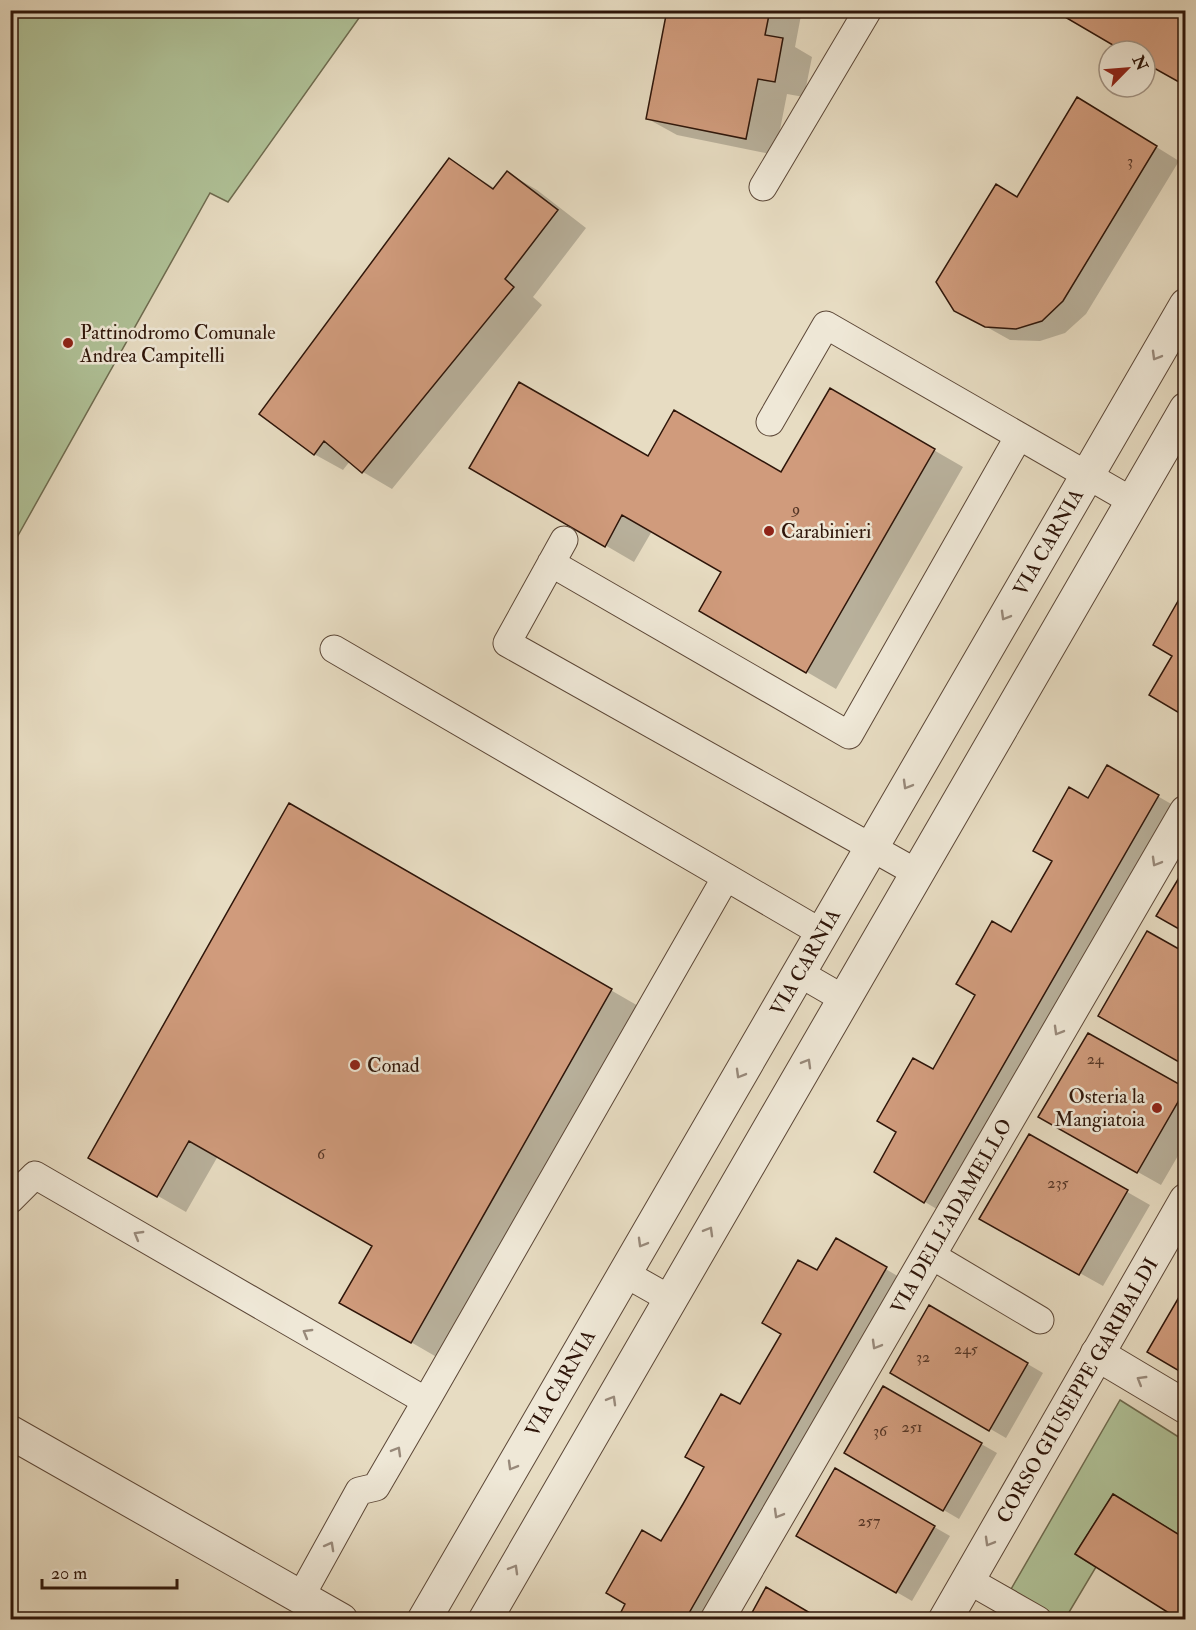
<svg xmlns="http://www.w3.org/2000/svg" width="1196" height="1630" font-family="'IM FELL Double Pica',serif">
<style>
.green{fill:#b0c298;stroke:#6f6c50;stroke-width:1.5}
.shadow{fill:#0003}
.building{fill:#d09b7c;stroke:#2e1509;stroke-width:1.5}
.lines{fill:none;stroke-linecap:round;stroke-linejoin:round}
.service-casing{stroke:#5c4737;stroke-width:29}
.minor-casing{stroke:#5c4737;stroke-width:35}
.tertiary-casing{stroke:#5c4737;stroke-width:35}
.service{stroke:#efe8d7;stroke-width:27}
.minor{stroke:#efe8d7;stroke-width:33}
.tertiary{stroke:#efe8d7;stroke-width:33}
.oneway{stroke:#98897a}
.poi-dot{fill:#8f2418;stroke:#efe8d7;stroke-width:2}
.labels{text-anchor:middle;stroke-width:5;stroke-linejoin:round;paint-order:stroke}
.number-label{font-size:16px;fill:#563626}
.poi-label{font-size:20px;fill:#2e1509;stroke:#efe8d7;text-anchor:start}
.street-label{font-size:20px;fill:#2e1509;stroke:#efe8d7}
</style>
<rect width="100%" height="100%" fill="#e7dcc2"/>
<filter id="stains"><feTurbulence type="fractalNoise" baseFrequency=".00333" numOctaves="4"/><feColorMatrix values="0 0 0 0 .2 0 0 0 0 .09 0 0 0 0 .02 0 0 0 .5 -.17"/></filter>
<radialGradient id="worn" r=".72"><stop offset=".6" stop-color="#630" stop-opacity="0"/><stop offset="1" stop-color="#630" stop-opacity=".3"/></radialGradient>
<path class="green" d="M11,10l353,1 -136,191 -18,-9 -199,355z
M1120,1400l65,41v98l-72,-45 -38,60 21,13 -31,52h-4l-51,-28z"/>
<path class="shadow" d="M669,10h133l-7,37 17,10 -8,40 -17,-3 -12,61 -98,-20 -29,-16z
M1100,112l79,49 -93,153 -21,19 -25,8 -30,-1 -34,-19 41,-123z
M449,160l47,29 12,-16 29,17 49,38 -53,69 9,8 -150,184 -29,-17 -13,-11 -7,9 -29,-16z
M830,390l133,77 -127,222 -135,-79 22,-38 -71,-41 -18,31 -163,-95 177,-9 133,16z
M1107,767l66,38 -233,406 -15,-9 8,-131z
M290,805l350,202 -200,352 -98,-57 32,-57 -156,-89 -32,56 -96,-55z
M1088,1035l98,55v52l-25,43 -121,-68z
M1029,1136l121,69 -47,81 -122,-68z
M836,1240l65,38 -195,342h-87z
M929,1307l114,66 -37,65 -114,-66z
M883,1388l114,65 -38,66 -113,-66z
M835,1470l115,66 -38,65 -114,-66z"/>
<path class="building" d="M667,10h103l-5,25 18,3 -8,44 -17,-3 -12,60 -100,-20z
M1053,10h133v76l-41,-23v-12h-22z
M1077,97l80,49 -94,155 -21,20 -26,8 -31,-2 -31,-16 -18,-29 60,-98 21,13z
M449,158l44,31 14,-18 51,39 -53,69 9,8 -152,186 -38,-32 -10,14 -55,-41z
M519,382l129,74 26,-46 107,62 49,-84 105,61 -129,224 -107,-62 22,-39 -99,-57 -17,32 -136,-79z
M1186,587v130l-37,-22 23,-39 -19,-11z
M1107,765l52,30 -235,408 -50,-31 22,-40 -19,-11 36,-63 20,11 42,-74 -19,-11 18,-31 18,-32 19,11 41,-71 -19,-10 36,-64 19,11z
M289,803l323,186 -201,354 -72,-40 33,-57 -183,-105 -32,56 -69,-39z
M1186,866v67l-30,-17z
M1147,931l39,22v113l-88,-50z
M1088,1033l98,55 -49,85 -99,-56z
M1029,1134l99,56 -49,85 -100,-56z
M836,1238l51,29 -202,353h-68l8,-16 -19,-11 36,-63 19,11 22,-37 21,-37 -19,-10 36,-63 19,10 41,-70 -19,-11 36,-63 19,10z
M1186,1285v90l-39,-23z
M929,1305l99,58 -39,68 -99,-58z
M883,1386l99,57 -39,68 -99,-58z
M835,1468l100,58 -39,67 -100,-57z
M1113,1494l73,45v81h-6l-105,-66z
M766,1587l56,33h-74z"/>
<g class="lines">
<g class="service-casing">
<path id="service" d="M763,187l105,-177
M770,422l56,-97 306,176
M564,540l-57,103 410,230
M551,563l298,172 170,-299
M334,649l392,228
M799,973l45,26
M10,1200l25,-25 391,226 -50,86 -17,4 -58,105
M929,1254l111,66
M624,1273l46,26
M426,1401l300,-524 96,56
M968,1580l70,40"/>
</g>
<g class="minor-casing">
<path id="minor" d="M1097,1354l89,53
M10,1432l331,188
M424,1620l762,-1315
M485,1620l701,-1211
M717,1620l469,-808"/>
</g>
<g class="tertiary-casing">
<path id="tertiary" d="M945,1620l241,-420"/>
</g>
<use href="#service" class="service"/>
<use href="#minor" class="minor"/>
<use href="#tertiary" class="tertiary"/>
</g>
<defs><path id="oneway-chevron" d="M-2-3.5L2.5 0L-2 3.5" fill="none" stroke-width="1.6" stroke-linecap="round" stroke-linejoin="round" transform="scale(1.5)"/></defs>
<g class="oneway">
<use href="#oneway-chevron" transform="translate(1156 356) rotate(120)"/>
<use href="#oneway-chevron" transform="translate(1005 616) rotate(120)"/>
<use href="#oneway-chevron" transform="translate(907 785) rotate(120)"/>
<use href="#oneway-chevron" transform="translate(1156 862) rotate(120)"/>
<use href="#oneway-chevron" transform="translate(1058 1031) rotate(120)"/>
<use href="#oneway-chevron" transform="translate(807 1063) rotate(-60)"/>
<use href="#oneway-chevron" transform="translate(740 1074) rotate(120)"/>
<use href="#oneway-chevron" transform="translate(709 1231) rotate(-60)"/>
<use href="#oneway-chevron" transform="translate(138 1235) rotate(-150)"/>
<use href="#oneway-chevron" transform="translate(642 1243) rotate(120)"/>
<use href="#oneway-chevron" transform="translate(307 1333) rotate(-150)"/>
<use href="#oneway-chevron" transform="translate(876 1345) rotate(120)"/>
<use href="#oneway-chevron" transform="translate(1141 1380) rotate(-149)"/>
<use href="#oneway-chevron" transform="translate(612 1400) rotate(-60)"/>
<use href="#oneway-chevron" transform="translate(397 1451) rotate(-60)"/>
<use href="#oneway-chevron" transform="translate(512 1466) rotate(120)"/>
<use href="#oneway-chevron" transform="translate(778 1514) rotate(120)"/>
<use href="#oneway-chevron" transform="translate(989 1542) rotate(120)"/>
<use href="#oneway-chevron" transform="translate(330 1546) rotate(-61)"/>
<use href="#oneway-chevron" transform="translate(514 1569) rotate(-60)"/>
</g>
<g class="poi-dot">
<circle cx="68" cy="343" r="6"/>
<circle cx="769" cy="531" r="6"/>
<circle cx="355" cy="1065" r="6"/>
<circle cx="1157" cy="1108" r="6"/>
</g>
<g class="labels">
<g class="number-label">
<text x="1130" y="166">3</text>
<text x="796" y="514">9</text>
<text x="1095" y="1064">24</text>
<text x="321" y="1159">6</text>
<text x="1058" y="1188">235</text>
<text x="966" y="1354">245</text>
<text x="923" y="1362">32</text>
<text x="912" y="1432">251</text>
<text x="880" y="1436">36</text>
<text x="869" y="1526">257</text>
</g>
<g class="poi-label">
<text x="80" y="339">Pattinodromo Comunale<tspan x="80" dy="23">Andrea Campitelli</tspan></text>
<text x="781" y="538">Carabinieri</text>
<text x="367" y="1072">Conad</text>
<text x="1145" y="1103" text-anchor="end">Osteria la<tspan x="1145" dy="23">Mangiatoia</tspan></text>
</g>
<g class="street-label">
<text transform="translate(1048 542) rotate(-60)" y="7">VIA CARNIA</text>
<text transform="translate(805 962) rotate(-60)" y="7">VIA CARNIA</text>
<text transform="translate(951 1216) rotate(-60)" y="7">VIA DELL'ADAMELLO</text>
<text transform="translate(560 1383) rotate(-60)" y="7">VIA CARNIA</text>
<text transform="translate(1077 1390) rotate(-60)" y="7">CORSO GIUSEPPE GARIBALDI</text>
</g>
</g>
<rect width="1196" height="1630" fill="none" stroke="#e7dcc2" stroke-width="36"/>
<rect x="12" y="12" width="1172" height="1606" fill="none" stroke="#2e1509" stroke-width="3"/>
<rect x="18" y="18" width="1160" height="1594" fill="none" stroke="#2e1509" stroke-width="1.5"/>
<g transform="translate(1127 69) rotate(65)"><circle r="28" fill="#efe8d7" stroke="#a29485" stroke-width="1.5"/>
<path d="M0-4.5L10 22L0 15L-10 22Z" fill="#8f2418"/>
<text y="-9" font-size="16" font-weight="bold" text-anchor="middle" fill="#2e1509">N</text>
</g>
<path d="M42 1579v9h135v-9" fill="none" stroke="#2e1509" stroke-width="3"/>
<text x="51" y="1579" font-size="18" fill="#2e1509" stroke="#efe8d7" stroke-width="4.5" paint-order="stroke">20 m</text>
<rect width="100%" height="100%" filter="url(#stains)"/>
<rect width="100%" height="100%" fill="url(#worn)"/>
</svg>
